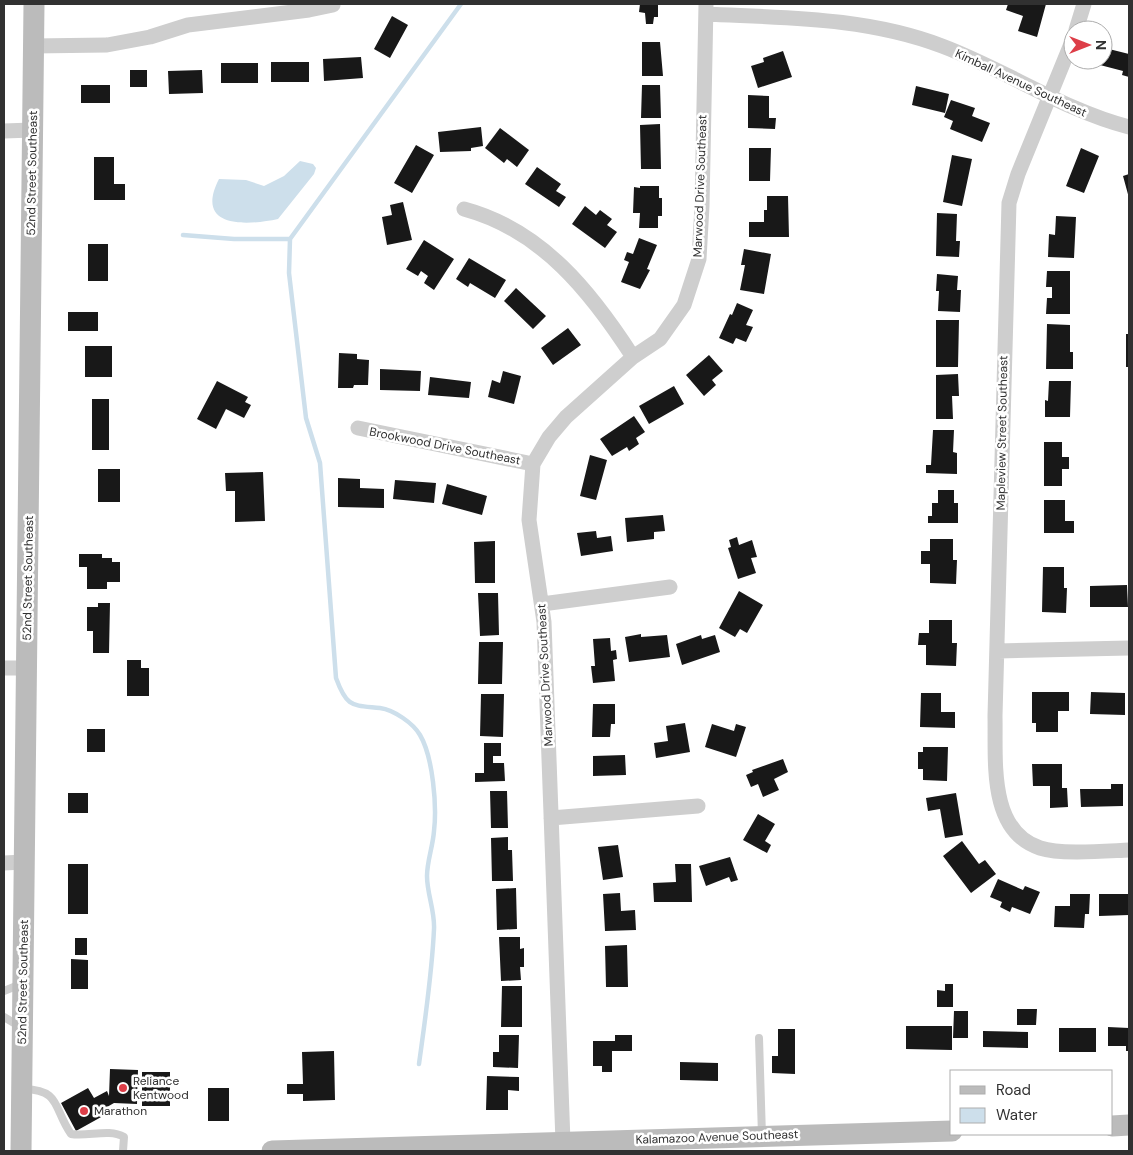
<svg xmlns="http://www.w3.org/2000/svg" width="1133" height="1155" font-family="'DM Sans',sans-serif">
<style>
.water{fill:#cddfeb}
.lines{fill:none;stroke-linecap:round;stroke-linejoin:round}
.stream{stroke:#cddfeb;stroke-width:4.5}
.building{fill:#181818}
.service{stroke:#cecece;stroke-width:8}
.minor{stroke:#cecece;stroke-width:15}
.secondary{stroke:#bbb;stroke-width:21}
.poi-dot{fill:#dd3e48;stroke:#fff;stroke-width:2}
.labels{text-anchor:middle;stroke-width:5;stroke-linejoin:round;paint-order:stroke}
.street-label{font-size:12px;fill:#313131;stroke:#fff}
.poi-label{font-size:12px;fill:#313131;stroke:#fff;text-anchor:start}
</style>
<rect width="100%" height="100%" fill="#fff"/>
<path class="water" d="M300,161l13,3 3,4 -2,6 -36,45c-33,7 -84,9 -59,-40l27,1 18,6 20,-10z"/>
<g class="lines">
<path class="stream" d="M183,235l51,4h56
M419,1064c6,-44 13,-90 15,-135 1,-18 -7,-35 -7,-53 0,-15 6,-30 7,-45 3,-25 -1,-74 -14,-96 -7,-12 -26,-25 -40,-27 -28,-3 -33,0 -44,-30l-16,-215 -14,-45 -17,-145 1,-34 171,-235"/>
</g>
<path class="building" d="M640,4h18v13h-4l-1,7h-7l-1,-11 -6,-1z
M1008,4h38l-9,33 -19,-6 5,-15 -17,-6z
M392,16l16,9 -18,33 -16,-9z
M642,42h18l3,34h-21z
M1105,48l24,6v23l-7,-2 1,-4 -23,-6z
M783,51l9,26 -34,11 -7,-22 13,-4 -1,-4z
M361,57l2,21 -39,3 -1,-22z
M271,62h38v20h-38z
M221,63h37v20h-37z
M130,70h17v17h-17z
M202,70l1,23 -34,1 -1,-23z
M81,85h29v18h-29z
M642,85h18l1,33h-20z
M916,86l33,8 -4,19 -33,-8z
M748,95l21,1v22h7l-1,11 -27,-1z
M951,100l24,8 -3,8 18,7 -8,19 -32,-13 3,-8 -9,-4z
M660,124l1,45h-20l-1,-44z
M481,127l2,19 -12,2v3l-31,1 -2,-20z
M500,128l29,22 -12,17 -10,-8 -3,4 -19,-15z
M416,145l18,10 -22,38 -18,-10z
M749,148h22l-1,33h-21z
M1081,148l18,8 -15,37 -18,-7z
M952,155l20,4 -10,47 -19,-4z
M94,157h20v27h11v16h-31z
M537,167l24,17 -5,7 10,6 -7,10 -34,-23z
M1129,174v24l-6,-22z
M640,186h19v12h3v18h-4v12h-19l1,-15h-7l1,-26 6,1z
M767,196h21l1,41h-40v-15h15v-12h3z
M403,202l9,38 -25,5 -5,-28 10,-2 -2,-10z
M585,206l11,9 4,-5 12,9 -5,6 10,7 -12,16 -33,-24z
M937,213l20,1 -1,27h4l-1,16 -23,-1z
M1056,216l20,1 -2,41 -26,-1 1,-23 6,1z
M639,238l18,7 -10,24 3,1 -10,19 -19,-7 8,-20 -5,-2 3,-8 6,2z
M424,240l30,19 -20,31 -10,-7 4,-7 -7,-5 -3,5 -12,-7z
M88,244h20v37h-20z
M744,249l27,5 -7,40 -24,-4 5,-25h-4z
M469,258l37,22 -11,18 -25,-15 -2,4 -12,-8z
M1047,271h23v43h-24l1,-16h5v-11h-6z
M937,274l21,2 -1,14h4l-1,22 -22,-1 1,-20h-3z
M516,288l30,28 -13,13 -29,-28z
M737,303l16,7 -7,15 7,2 -7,15 -10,-4 -3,6 -14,-6 11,-24 2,1z
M68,312h30v19h-30z
M936,320h23l-1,47h-22z
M1047,324l23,1v27h3v17h-27z
M568,328l13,17 -28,20 -12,-17z
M1126,334h3v33h-3z
M85,346h27v31h-27z
M339,353l18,1v5l12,1 -1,25h-14l-1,3h-15z
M709,355l14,16 -11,9 4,5 -12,11 -18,-21z
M380,369l41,2 -1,20 -40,-1z
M503,371l18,5 -7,28 -26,-7 4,-17 8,3z
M958,374l1,22h-7l1,23h-17v-44z
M430,377l41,5 -2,16 -41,-3z
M217,381l31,16 -3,5 6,3 -7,13 -18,-9 -10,20 -19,-10z
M1049,381h22l-1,36h-25v-17l3,1z
M674,386l10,18 -35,20 -10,-18z
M92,399h17v51h-17z
M634,416l11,16 -9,6 3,6 -10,7 -2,-4 -15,9 -12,-17z
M933,430h21l-1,22 4,1v21l-31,-1v-8h5z
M1044,442h18v15h7v12h-7v17h-18z
M590,455l17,5 -11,40 -16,-4z
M98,469h22v33h-22z
M263,472l2,49 -30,1v-31h-9l-1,-18z
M338,478l22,1v9l24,1v19l-46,-1z
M395,480l41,3 -2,20 -41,-4z
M447,484l40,12 -5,19 -40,-11z
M938,490h16v13h4v20h-30v-7h4v-13h6z
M1044,500h21v21h9v12h-30z
M663,515l2,16 -11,1v7l-27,3 -2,-24z
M596,531l1,7 14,-2 2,15 -32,5 -4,-23z
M737,537l2,8 13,-5 5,17 -6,1 5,15 -18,6 -10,-31 3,-1 -2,-7z
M930,539h23v21h4l-1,24 -26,-1v-19h-9v-13h9z
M495,541v42h-20l-1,-41z
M79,554h23v4h10v4h8v20h-13v7h-20v-22h-8z
M1043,567h21v21h3l-1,25 -24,-1z
M1127,585l1,22h-38v-21z
M739,591l24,14 -16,28 -7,-4 -5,8 -16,-9z
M478,593h20l1,42 -19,1z
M98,603h12l-1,50h-16v-22h-6v-24h11z
M929,620h23v23h5l-1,23 -30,-1v-20h-8l1,-12h10z
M641,634v3l26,-2 3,22 -41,5 -4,-25z
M701,635l1,4 13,-4 5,17 -38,13 -6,-21z
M610,638l1,13 5,-1 1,9 -4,1 2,21 -22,2 -2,-17h4l-2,-27z
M479,642h24l-1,42h-24z
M127,660h14v8h8v28h-22z
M1032,692h37v19h-11v21h-22v-9h-4z
M1091,692l34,1v22l-35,-1z
M921,693h20v19h14v16l-35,-1z
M481,694h23l-1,43 -23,-1z
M593,704h22v20h-4l-1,13h-18z
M685,723l5,29 -34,6 -2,-15 14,-2 -2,-15z
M712,724l22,7 2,-7 10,3 -10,30 -31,-10z
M87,729h18v23h-18z
M484,743h17v13h-8v7h11l1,18 -30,1v-9h9z
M923,747h25l-1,34 -24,-1v-11h-5v-17h5z
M625,755l1,20 -33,1v-20z
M783,759l5,13 -14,7 5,11 -16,7 -5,-13 -7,3 -5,-12 7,-3 -1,-2z
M1032,764h30v24h5l1,19 -18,1v-22h-17z
M1111,784h12v22l-42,1 -1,-18h31z
M490,791h17l1,37h-17z
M68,793h20v20h-20z
M956,793l7,42 -18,3 -5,-29 -12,2 -2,-13z
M758,814l17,10 -10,17 6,4 -4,8 -24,-13z
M508,837v13h4l1,31h-21l-1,-43z
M962,841l17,23 6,-4 11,14 -25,19 -28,-37z
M618,845l5,32 -20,3 -5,-33z
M730,857l8,23 -7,2 -2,-5 -23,9 -7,-20z
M68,864h20v50h-20z
M675,864h16l1,38h-38l-1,-19 23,-1z
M998,879l25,11 2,-4 15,6 -10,22 -18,-7 -2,5 -10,-5 2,-5 -12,-5z
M516,888l1,41 -20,1 -1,-41z
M620,893l1,18 14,-1 1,20 -31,1 -2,-37z
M1070,894h20l-1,20h-4l-1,14 -30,-1 1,-21h15z
M1099,894h30v21l-30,1z
M499,937h21v12l4,-1v19h-4l1,13 -20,1z
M75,938h12v17h-12z
M627,945l1,42h-22l-1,-41z
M71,959l17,1v29h-17z
M945,984h8v23h-16v-17l8,1z
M502,986h20v41h-21z
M1017,1009h20l-1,16h-19z
M954,1011h14v27h-15z
M906,1026h46v24l-46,-1z
M1108,1027l21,1v23h-3v-5h-18z
M1059,1028h37v24h-37z
M778,1029h17v45l-23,-1v-17h6z
M983,1031l45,1v16l-45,-1z
M499,1035h20l-1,33 -25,-1v-15h6z
M615,1035h17v16h-20v21h-10v-6h-9v-25h22z
M334,1051l1,49 -32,1v-7h-16v-10h16l-1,-32z
M680,1062l38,1v18l-38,-1z
M110,1069l28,1 -1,34 -23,-1 -14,8 3,5 -27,15 -15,-28 27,-15 6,10 13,-7 2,5z
M142,1072h28v34h-28z
M487,1076l32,1v14l-11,-1v20h-22z
M208,1088h21v33h-21z"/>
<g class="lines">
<path class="service" d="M4,991l17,-7
M4,1017l15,9
M759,1038l3,98
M24,1089c37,1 29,19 47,45 17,3 38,-6 53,3l-1,14"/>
<path class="minor" d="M706,14c79,4 160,3 236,32 64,24 121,64 187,81
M1076,30l8,-26
M1073,39l-55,135 -9,29 -14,513c1,44 -7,115 45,132 21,7 66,3 89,2
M33,46l74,-1 43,-8 38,-12 121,-15 24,-5
M4,131l28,-1
M464,209c78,21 127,83 169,148
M358,428l175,36
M542,604l128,-17
M998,651l131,-3
M4,668h23
M551,818l147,-12
M4,863l20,-1
M563,1142l-19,-520 -15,-102 4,-56 16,-27 17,-20 67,-60 27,-18 24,-34 15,-46 3,-53 4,-202"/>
<path class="secondary" d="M1112,1126l17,-1
M21,1151l13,-1147
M272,1151l680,-20"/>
</g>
<g class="poi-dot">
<circle cx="123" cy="1088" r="5"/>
<circle cx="84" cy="1111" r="5"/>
</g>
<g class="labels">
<g class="street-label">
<text transform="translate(1021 83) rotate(25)" y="4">Kimball Avenue Southeast</text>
<text transform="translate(32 173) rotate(-89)" y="4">52nd Street Southeast</text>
<text transform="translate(700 186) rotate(-88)" y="4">Marwood Drive Southeast</text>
<text transform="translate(1002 433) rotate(-89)" y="4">Mapleview Street Southeast</text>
<text transform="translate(445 446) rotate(11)" y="4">Brookwood Drive Southeast</text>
<text transform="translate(28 578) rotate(-89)" y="4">52nd Street Southeast</text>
<text transform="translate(545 675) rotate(-93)" y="4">Marwood Drive Southeast</text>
<text transform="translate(23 982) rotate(-89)" y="4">52nd Street Southeast</text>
<text transform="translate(717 1137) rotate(-2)" y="4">Kalamazoo Avenue Southeast</text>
</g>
<g class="poi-label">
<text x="133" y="1085">Reliance<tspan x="133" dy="14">Kentwood</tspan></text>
<text x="94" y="1115">Marathon</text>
</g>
</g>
<rect width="1133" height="1155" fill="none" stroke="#313131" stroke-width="10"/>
<rect x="950" y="1070" width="162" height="65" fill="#ffffff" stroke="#adadad"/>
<rect x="960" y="1086" width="25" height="8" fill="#bbbbbb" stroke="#adadad"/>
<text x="996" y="1095" font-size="15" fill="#313131">Road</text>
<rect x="960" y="1108" width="25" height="15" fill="#cddfeb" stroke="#adadad"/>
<text x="996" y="1120" font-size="15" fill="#313131">Water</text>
<g transform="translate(1088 45) rotate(90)"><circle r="24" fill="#ffffff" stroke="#adadad"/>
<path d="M0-4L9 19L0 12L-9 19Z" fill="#dd3e48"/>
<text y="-8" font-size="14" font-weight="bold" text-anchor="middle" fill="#313131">N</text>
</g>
</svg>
